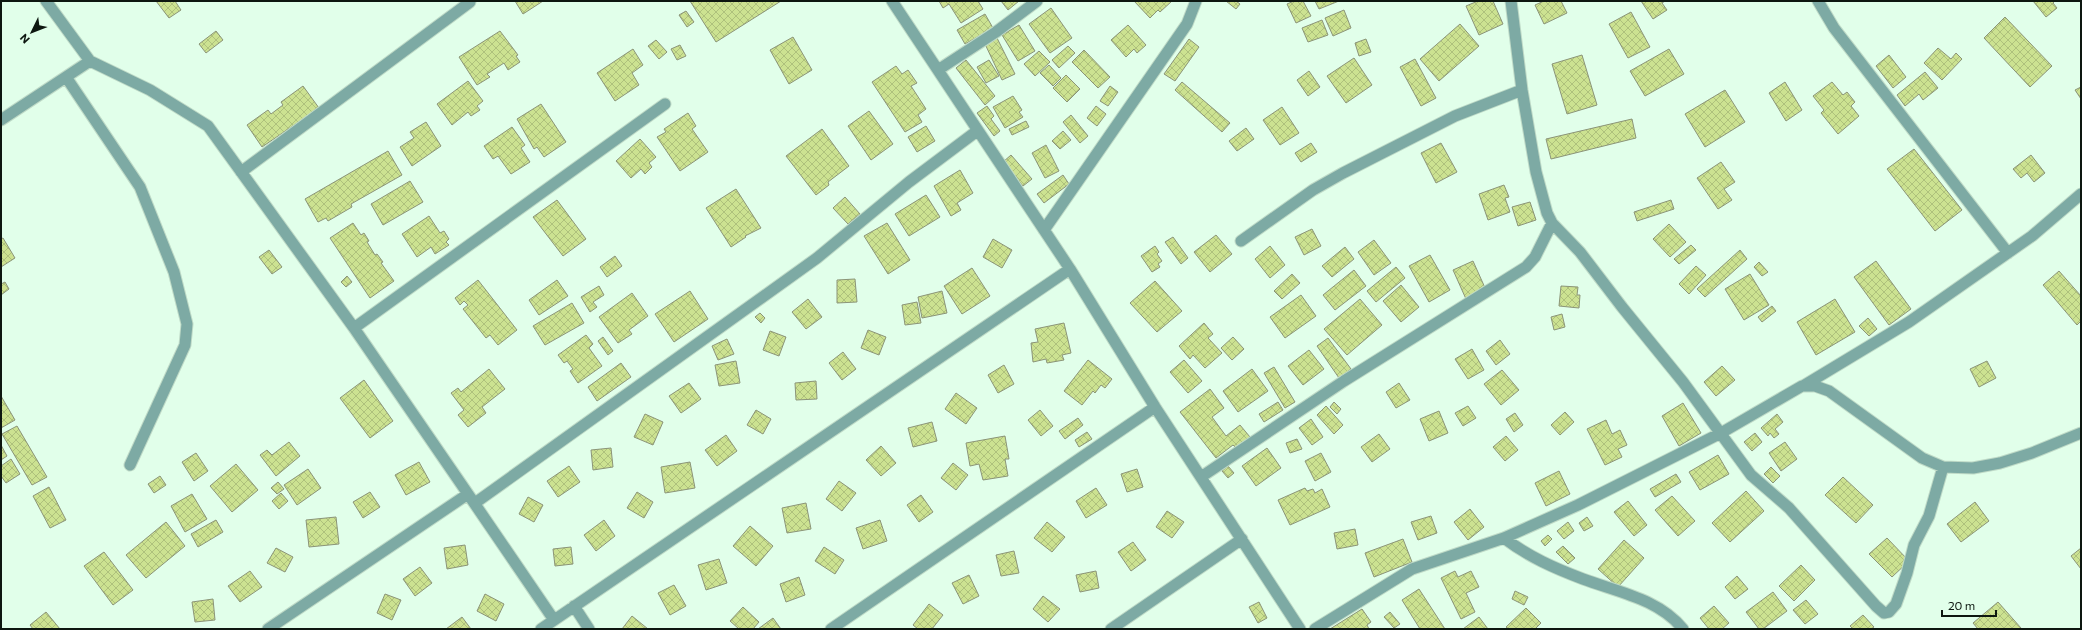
<svg xmlns="http://www.w3.org/2000/svg" width="2082" height="630" font-family="Commissioner,sans-serif">
<style>
.building{fill:url(#building-cross-hatch);stroke:#8b9478}
.lines{fill:none;stroke-linecap:round;stroke-linejoin:round}
.minor-casing{stroke:#bfdac7;stroke-width:13}
.minor{stroke:#7daaa4;stroke-width:11}
</style>
<defs>
<pattern id="building-cross-hatch" width="8" height="8" patternUnits="userSpaceOnUse"><rect width="8" height="8" fill="#cce291"/><path d="M0 0l8 8M0 8l8-8" fill="none" stroke="#aec17c"/></pattern>
</defs>
<rect width="100%" height="100%" fill="#e1ffea"/>
<path class="building" d="M156,1h19l6,9 -12,8z
M515,1h28l-20,13z
M690,1h91l-65,41z
M939,1h39l5,8 -22,14 -12,-19 -6,4z
M1001,1h18l-11,9z
M1134,1h38l-12,11 -2,-2 -8,8z
M1226,1h10l4,3 -4,5z
M1294,1h9l8,15 -15,7 -9,-19z
M1315,1h24l-20,8z
M1478,1h15l10,23 -24,11 -13,-29z
M1544,1h17l6,12 -23,11 -9,-19z
M1641,1h24l-3,2 5,7 -14,9z
M2033,1h22l-2,2 4,5 -11,9z
M1051,8l21,30 -22,15 -21,-29z
M1344,10l7,18 -18,8 -8,-18z
M686,11l8,11 -7,5 -8,-12z
M1631,12l19,35 -22,11 -19,-34z
M985,14l8,14 -28,16 -8,-14z
M2005,17l47,49 -22,21 -46,-49z
M1322,20l6,15 -20,7 -6,-14z
M1460,24l19,22 -40,35 -19,-22z
M1019,25l16,26 -17,10 -16,-26z
M1128,25l18,20 -9,8 -3,-4 -8,8 -15,-17z
M216,31l7,9 -17,13 -7,-9z
M500,31l18,24 -2,1 4,6 -12,8 -4,-7 -17,11 3,3 -13,8 -18,-28z
M793,37l19,33 -23,14 -19,-34z
M997,38l18,36 -13,6 -17,-36z
M1189,39l10,8 -24,34 -11,-7z
M1366,39l5,13 -12,4 -4,-13z
M656,40l11,12 -8,7 -11,-13z
M680,45l6,11 -9,4 -6,-11z
M1068,46l7,7 -16,15 -7,-8z
M1938,48l13,11 5,-6 6,6 -20,21 -18,-17z
M633,49l10,16 -11,8 7,12 -24,16 -18,-28z
M1669,49l15,25 -39,22 -15,-25z
M1084,50l26,27 -12,11 -26,-26z
M1039,51l11,11 -15,14 -11,-12z
M1582,55l15,50 -30,9 -15,-50z
M1889,55l17,22 -13,11 -17,-22z
M1354,58l18,27 -26,18 -19,-27z
M1415,59l21,39 -15,8 -21,-39z
M966,60l29,36 -10,9 -29,-37z
M989,60l10,16 -13,7 -9,-16z
M1049,65l12,13 -8,8 -13,-13z
M896,66l6,8 6,-4 9,13 -6,3 15,23 -8,6 4,7 -17,10 -33,-50z
M1309,71l11,16 -12,9 -11,-16z
M1925,72l13,16 -15,12 -4,-6 -14,12 -8,-11z
M1066,75l14,14 -13,13 -14,-14z
M468,81l15,20 -6,5 3,4 -9,6 -3,-4 -16,13 -15,-21z
M1182,82l48,41 -8,9 -47,-42z
M1785,82l17,28 -16,11 -17,-28z
M1832,82l11,13 4,-3 8,10 -4,4 8,10 -21,18 -17,-21 3,-3 -11,-14z
M303,86l16,22 -57,39 -15,-22 21,-15 3,4 12,-9 -2,-3z
M1110,86l8,6 -10,14 -8,-5z
M2081,87v12l-6,-9z
M1725,90l20,32 -40,25 -20,-33z
M1013,96l9,14 -3,2 4,5 -18,11 -12,-21z
M541,104l25,38 -22,15 -7,-10 -3,2 -17,-30z
M987,106l7,10 -3,3 9,12 -6,5 -17,-23z
M1096,106l10,8 -9,12 -10,-8z
M1282,107l17,26 -19,12 -17,-25z
M869,111l24,33 -22,16 -23,-34z
M688,113l8,13 -4,3 16,23 -28,19 -23,-34 9,-5 -2,-3z
M1071,115l17,21 -8,7 -17,-21z
M1632,119l4,19 -85,21 -5,-20z
M1026,121l3,6 -17,8 -3,-6z
M426,122l15,24 -29,20 -12,-19 14,-9 -4,-6z
M926,126l9,15 -18,11 -9,-15z
M512,127l13,18 -4,3 9,14 -19,12 -13,-18 -5,3 -9,-13z
M1246,128l8,11 -17,12 -8,-10z
M822,129l27,37 -21,16 1,3 -13,10 -30,-39z
M1063,131l8,9 -11,9 -8,-8z
M640,139l16,18 -7,6 3,4 -7,7 -4,-5 -10,9 -15,-17z
M1311,143l6,9 -16,10 -6,-9z
M1441,143l16,29 -21,11 -15,-30z
M1046,145l13,26 -14,7 -13,-25z
M1914,149l48,61 -27,21 -48,-62z
M388,151l14,24 -51,29 1,3 -24,14 -2,-3 -8,4 -13,-23z
M1011,155l21,24 -9,7 -20,-24z
M2031,155l14,18 -11,9 -7,-9 -6,5 -8,-9z
M1721,162l14,20 -11,7 8,11 -14,9 -21,-31z
M960,170l13,23 -16,10 4,7 -10,6 -17,-30z
M1063,175l6,9 -25,19 -7,-9z
M410,181l13,21 -40,23 -12,-21z
M1504,185l5,12 -4,1 5,14 -22,8 -9,-26z
M736,189l25,39 -16,8 1,1 -15,10 -25,-39z
M926,195l14,22 -31,19 -14,-22z
M845,197l15,17 -12,10 -15,-16z
M557,200l29,39 -23,17 -30,-39z
M1671,200l3,9 -37,12 -3,-9z
M1530,202l6,18 -18,6 -6,-19z
M429,216l11,17 4,-2 5,8 -3,3 3,3 -14,9 -4,-7 -14,10 -15,-23z
M353,223l8,12 3,-2 5,8 -2,1 8,13 2,-1 6,8 -2,1 13,18 -24,17 -40,-60z
M887,223l23,37 -22,14 -24,-38z
M1669,224l17,18 -16,15 -17,-18z
M1312,229l9,17 -17,9 -9,-18z
M1216,235l16,19 -22,18 -16,-20z
M1173,237l15,21 -7,6 -16,-22z
M3,238l12,20 -14,9v-28z
M993,239l19,11 -10,18 -19,-11z
M1374,240l17,23 -17,12 -16,-23z
M1691,245l5,5 -17,14 -5,-5z
M1155,246l4,6 -2,2 5,7 -4,3 2,3 -8,5 -11,-16z
M1270,246l15,19 -15,13 -15,-19z
M1345,247l9,12 -22,18 -10,-11z
M269,250l13,17 -10,7 -13,-17z
M1740,250l7,9 -42,38 -8,-8z
M1430,255l20,35 -21,12 -20,-36z
M615,256l7,10 -15,11 -7,-10z
M1473,261l13,29 -20,9 -13,-29z
M1876,261l35,48 -22,16 -35,-48z
M1759,262l9,10 -6,4 -8,-9z
M1696,266l10,9 -17,19 -10,-10z
M1396,267l9,11 -29,24 -9,-11z
M972,268l18,28 -28,18 -18,-28z
M1354,270l12,16 -31,24 -12,-15z
M2059,271l22,25v25l-4,4 -34,-40z
M1292,274l8,9 -18,16 -8,-8z
M1750,274l19,31 -25,15 -19,-31z
M347,276l5,6 -6,5 -5,-5z
M855,279l2,23 -20,1v-23z
M478,280l39,50 -19,15 -8,-10 -4,3 -23,-29 5,-4 -4,-4 -4,4 -5,-7z
M557,280l11,16 -29,19 -10,-15z
M1155,281l27,30 -25,21 -27,-29z
M5,282l4,7 -8,6v-11z
M1401,285l18,22 -18,15 -18,-21z
M599,286l5,9 -11,7 4,5 -7,5 -9,-15z
M1561,286l17,1 -1,8h3l-1,13 -20,-2z
M690,291l18,28 -34,23 -19,-28z
M942,291l5,22 -25,5 -4,-21z
M632,293l16,23 -19,14 3,4 -14,9 -19,-26z
M1301,295l15,21 -31,22 -15,-21z
M808,299l14,18 -16,12 -14,-17z
M1360,299l22,26 -35,30 -23,-26z
M1835,299l20,33 -39,23 -19,-33z
M917,302l4,21 -16,2 -3,-20z
M572,303l12,20 -39,22 -12,-19z
M1772,306l4,5 -14,11 -4,-5z
M760,313l5,5 -4,5 -6,-6z
M1562,314l3,13 -11,3 -3,-13z
M1868,318l9,11 -8,7 -10,-10z
M1064,323l7,30 -9,2 2,5 -17,3 -1,-4 -13,3 -2,-19 7,-1 -3,-13z
M1204,323l9,11 -5,4 14,15 -17,15 -12,-13 -3,4 -11,-13z
M868,330l18,7 -7,18 -18,-7z
M770,331l16,6 -7,19 -16,-6z
M586,335l7,9 -4,4 13,18 -24,17 -8,-12 3,-2 -6,-8 -3,2 -6,-8z
M603,337l10,14 -5,4 -10,-14z
M1233,337l11,12 -12,11 -11,-12z
M1328,338l23,31 -12,9 -22,-32z
M727,339l7,15 -16,6 -6,-14z
M1500,340l10,14 -14,11 -10,-14z
M1472,349l12,21 -16,9 -13,-20z
M1309,350l15,19 -21,16 -15,-19z
M843,352l13,17 -14,11 -13,-17z
M1088,360l24,19 -7,9 -4,-3 -6,8 -2,-2 -11,14 -18,-14z
M1184,360l18,21 -14,12 -18,-21z
M736,361l4,22 -21,3 -4,-21z
M1987,361l9,17 -17,9 -9,-18z
M621,363l10,14 -34,24 -9,-14z
M1004,365l10,19 -16,9 -10,-18z
M1722,366l13,14 -19,16 -12,-14z
M1274,367l21,35 -10,6 -21,-35z
M489,369l16,20 -23,18 4,6 -18,14 -10,-12 6,-5 -13,-17 7,-5 3,4z
M1252,369l16,22 -30,21 -15,-21z
M1502,370l17,20 -18,15 -17,-21z
M364,380l29,41 -23,17 -30,-40z
M816,381l1,18 -21,1 -1,-17z
M689,383l12,16 -20,14 -12,-17z
M1399,383l11,17 -14,8 -10,-16z
M1210,389l14,19 -12,9 14,19 14,-11 10,12 -14,11 -3,-3 -17,13 -36,-46z
M956,393l21,15 -11,16 -21,-15z
M1,396l14,24 -14,8z
M1278,402l5,8 -19,12 -5,-8z
M1334,402l7,7 -4,5 -7,-7z
M1683,403l18,30 -22,13 -17,-30z
M1326,406l17,19 -9,9 -17,-19z
M1468,406l8,12 -13,8 -8,-13z
M756,410l15,9 -8,15 -16,-9z
M1040,410l13,16 -12,10 -13,-16z
M1439,411l9,22 -19,8 -9,-22z
M1565,412l9,10 -14,13 -9,-10z
M1515,413l8,12 -9,7 -8,-13z
M645,414l18,8 -10,23 -19,-8z
M1777,414l6,8 -8,7 4,5 -5,4 -4,-5 -2,3 -7,-8z
M1078,418l5,7 -18,14 -6,-8z
M1311,419l12,18 -11,8 -13,-17z
M1606,420l6,14 8,-4 7,15 -9,4 4,8 -17,8 -18,-36z
M932,422l5,19 -24,6 -5,-19z
M17,426l30,51 -15,8 -30,-51z
M1087,432l5,7 -13,8 -4,-7z
M1755,433l7,9 -10,9 -8,-9z
M1379,434l11,15 -18,13 -11,-15z
M726,435l11,16 -20,15 -12,-16z
M1005,436l4,23h-4l3,17 -25,4 -4,-16 -9,2 -4,-23z
M1506,436l12,14 -13,11 -12,-14z
M1297,439l5,10 -12,4 -4,-10z
M289,442l11,14 -24,20 -16,-21 7,-5 5,5z
M1785,442l12,17 -16,12 -12,-18z
M1,445l6,11 -6,4z
M881,446l15,17 -15,13 -15,-16z
M611,448l2,19 -20,3 -2,-20z
M1267,448l14,20 -25,18 -14,-20z
M196,453l12,18 -14,10 -12,-19z
M1321,453l10,19 -16,9 -10,-20z
M1718,455l11,19 -29,16 -11,-18z
M11,459l9,15 -14,9 -5,-7v-10z
M419,462l11,20 -24,13 -11,-20z
M690,462l5,26 -30,5 -4,-26z
M953,463l15,12 -12,15 -15,-12z
M236,464l22,26 -26,22 -22,-26z
M569,466l11,16 -22,15 -11,-16z
M1228,466l6,7 -6,5 -6,-7z
M1771,467l9,9 -7,7 -9,-9z
M308,469l13,19 -24,17 -13,-20z
M1137,469l6,18 -16,5 -6,-18z
M1559,471l11,23 -24,12 -11,-23z
M1676,474l5,8 -26,15 -5,-8z
M160,476l6,9 -12,8 -6,-9z
M1843,477l30,28 -17,18 -31,-28z
M839,481l17,12 -14,18 -16,-12z
M278,482l6,7 -7,5 -6,-6z
M49,487l17,33 -16,8 -17,-32z
M1096,488l11,17 -21,13 -10,-17z
M1305,488l2,3 6,-2 2,4 7,-4 8,18 -40,18 -12,-25z
M1746,491l18,20 -34,31 -18,-19z
M370,492l10,15 -17,11 -10,-16z
M637,492l16,10 -9,16 -17,-10z
M281,493l7,8 -9,8 -7,-8z
M192,494l15,25 -22,13 -14,-26z
M921,495l12,17 -14,10 -12,-17z
M1672,496l23,25 -17,15 -23,-26z
M528,497l15,8 -9,17 -15,-8z
M1628,501l19,24 -13,11 -20,-24z
M1975,502l14,19 -28,21 -14,-18z
M806,503l5,26 -24,4 -5,-25z
M1470,509l14,18 -16,13 -14,-18z
M1167,511l17,11 -12,16 -16,-11z
M1431,516l6,17 -19,7 -7,-18z
M336,517l3,27 -30,3 -3,-27z
M1587,517l6,9 -9,5 -5,-8z
M216,520l7,12 -25,15 -7,-13z
M604,520l11,16 -19,15 -12,-16z
M880,520l7,21 -24,8 -7,-21z
M166,522l19,24 -39,32 -20,-23z
M1047,522l18,15 -13,15 -18,-14z
M1568,522l6,9 -10,8 -7,-8z
M750,526l23,20 -17,20 -23,-20z
M1355,529l3,16 -21,4 -3,-16z
M1548,535l4,4 -7,7 -4,-5z
M1887,538l22,23 -17,16 -23,-23z
M1403,539l9,23 -38,15 -9,-24z
M1624,540l20,18 -26,29 -20,-18z
M1133,542l13,18 -15,11 -13,-19z
M465,545l3,20 -21,4 -3,-21z
M1563,546l12,12 -7,6 -12,-12z
M571,547l2,17 -18,2 -2,-17z
M824,547l20,13 -9,14 -20,-13z
M276,548l17,9 -8,15 -18,-9z
M2081,548v21l-10,-13z
M1014,551l5,22 -18,3 -5,-21z
M104,552l29,38 -20,15 -29,-39z
M719,559l8,24 -21,7 -8,-25z
M1801,565l14,15 -21,21 -15,-15z
M420,567l12,16 -17,13 -12,-17z
M250,571l12,16 -22,15 -12,-16z
M1096,571l3,17 -19,4 -4,-17z
M1455,571l3,6 13,-6 8,16 -13,6 9,19 -14,7 -20,-41z
M969,575l10,21 -16,8 -11,-21z
M1737,576l11,13 -13,10 -10,-12z
M799,577l6,18 -19,7 -6,-18z
M674,585l12,21 -16,9 -12,-22z
M1419,589l26,40h-25l-18,-29z
M1515,591l13,6 -4,8 -12,-6z
M1773,592l14,19 -24,18h-4l-13,-17z
M385,594l16,6 -9,20 -15,-7z
M485,594l19,10 -8,17 -19,-10z
M1043,596l17,13 -12,13 -15,-13z
M213,599l2,21 -20,2 -3,-20z
M1806,600l12,14 -13,10 -12,-14z
M1259,602l8,16 -9,5 -9,-16z
M1998,602l23,26 -1,1h-42l-5,-6z
M929,604l14,11 -11,14h-14l-5,-4z
M1714,606l15,17 -7,6h-13l-9,-11z
M743,607l16,15 -6,7h-14l-9,-8z
M1526,608l15,15 -6,6h-27l-2,-2z
M1362,609l9,13 -4,3 2,4h-39z
M46,612l14,17h-27l-3,-4z
M1390,612l10,12 -6,4 -10,-11z
M1863,615l11,12 -3,2h-18l-3,-3z
M632,616l16,13h-26z
M462,617l9,12h-25z
M1479,617l9,12h-25z
M773,618l8,11h-23z"/>
<g class="lines">
<g class="minor-casing">
<path id="minor" d="M46,1l44,60 60,29 58,36 146,202 114,166
M892,1l178,268 85,138 145,222
M1511,1l11,89 14,82 11,41 5,10 28,29 42,55 61,75 68,93 38,33 87,98 8,7 5,-1 7,-8 11,-31 7,-28 15,-29 14,-49
M1818,1l16,27 174,225
M938,70l58,-38 41,-31
M66,77l74,110 34,85 13,52 -2,21 -55,120
M1,120l89,-59
M241,172l229,-170
M1044,230l143,-206 9,-23
M1241,241l72,-51 30,-17 112,-57 67,-26
M354,328l311,-224
M1803,386l106,-64 123,-86 49,-42
M1201,477l143,-96 182,-114 9,-10 17,-34
M475,503l342,-245 92,-76 68,-51
M1504,538c25,19 50,30 79,41 35,13 76,20 100,50
M574,606l15,23
M268,629l200,-135 86,126
M541,629l529,-360
M831,629l324,-222
M1111,629l131,-90
M1315,629l97,-60 92,-31 74,-33 143,-72 81,-47h13l14,5 93,67 21,9 30,1 27,-5 32,-10 49,-20"/>
</g>
<use href="#minor" class="minor"/>
</g>
<rect width="2082" height="630" fill="none" stroke="#0d1710" stroke-width="4"/>
<g transform="translate(32 32) rotate(227)" stroke="#e1ffea" stroke-width="3" paint-order="stroke">
<path d="M0-3L7 15L0 10L-7 15Z" fill="#0d1710"/>
<text y="-6" font-size="11" font-weight="bold" text-anchor="middle" fill="#0d1710">N</text>
</g>
<path d="M1942 610v6h54v-6" fill="none" stroke="#0d1710" stroke-width="2"/>
<text x="1948" y="610" font-size="12" fill="#0d1710" stroke="#e1ffea" stroke-width="3" paint-order="stroke">20 m</text>
</svg>
